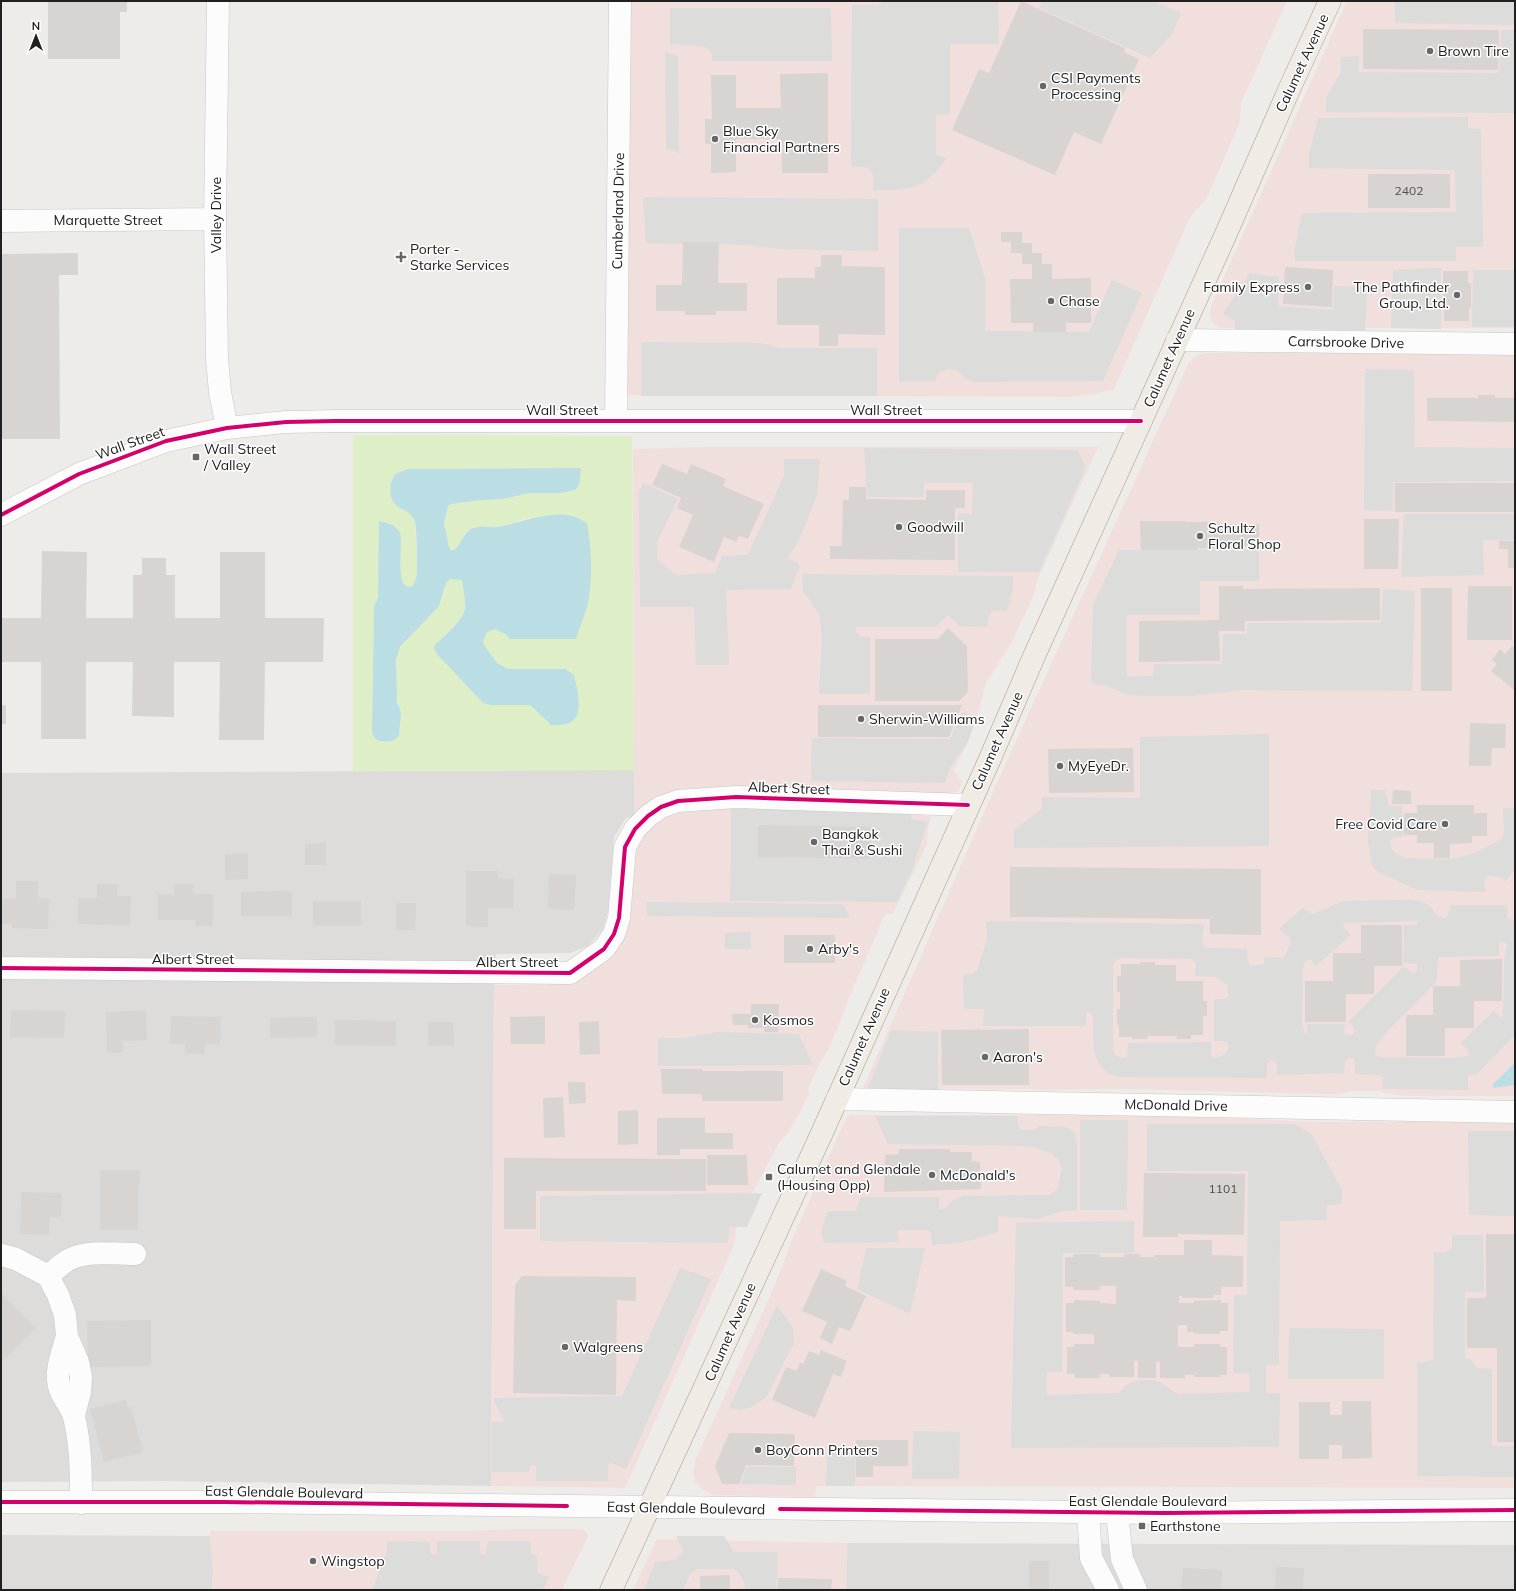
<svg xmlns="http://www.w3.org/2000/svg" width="1516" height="1591" font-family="Mulish,sans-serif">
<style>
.residential{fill:#dddcda}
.commercial{fill:#f1dfde}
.religious{fill:#dcdcda;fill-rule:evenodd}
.grass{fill:#deeec6;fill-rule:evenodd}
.water{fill:#badee4}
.building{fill:#d7d4d2}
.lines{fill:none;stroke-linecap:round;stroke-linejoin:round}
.minor-casing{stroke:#c7c6c5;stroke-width:23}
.major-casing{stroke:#a59885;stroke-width:23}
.minor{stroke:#fcfcfc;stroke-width:22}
.major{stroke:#f1ebe6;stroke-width:22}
.cycleway-casing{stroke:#fff;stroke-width:6}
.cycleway{stroke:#d6006c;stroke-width:4}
.poi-dot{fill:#686766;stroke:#fff;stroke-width:1.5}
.labels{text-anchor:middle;stroke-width:3;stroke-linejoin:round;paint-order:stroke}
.number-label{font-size:12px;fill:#4e4d4c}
.poi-label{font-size:14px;fill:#202020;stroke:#fff;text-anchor:start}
.street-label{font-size:14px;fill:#202020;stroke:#fff}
</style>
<rect width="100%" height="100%" fill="#eeece9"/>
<path class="residential" d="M634,770v46l-8,2 -12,19 -6,74 -5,18 -15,17 -18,7 -74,1 -2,31 -3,501 -325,-5 -165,1v-709z
M1,1535l209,1 3,34 -1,20h-211z
M847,1543l668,2v45h-669z"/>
<path class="commercial" d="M629,1h658l-46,102 -1,19 -33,76 -17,19 -76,172 -19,5 -26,3 -440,-2 -2,-13z
M1347,1h168v327h-294l-6,-3 -4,-5 -1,-6 1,-8z
M1205,353h310v743h-109l-13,-2 -15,-3h-27l-14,3h-14l-201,-5 -78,1 -15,-1 -166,-1 137,-312 189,-414 7,-6z
M702,447h396l-61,134 -3,13 -22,48 -27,43 -6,26 -11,32 -15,27 9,11 -3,10 -8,3 -116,-2 -201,24 -1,-367z
M711,806l204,7 16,4 -3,10 -1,18 -34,69h-8l-37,86 -4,12 -16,39 -6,8 -14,29 1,7 -22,40 -7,6 -42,79 -4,25 -109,243 -134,-2 3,-501h51l20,-3 24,-11 49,-127 7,-10 9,-9 13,-8 15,-6z
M850,1115h283l194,7 188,-1v367l-699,-2 -1,11 -100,-2 -6,-2 -9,-6 -5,-6 -2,-7 2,-13 79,-174 20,-52 52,-117z
M515,1529h68l4,4 1,4 -26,53h-350l1,-20 -3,-39h261z
M657,1539l190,4 -1,47h-213z"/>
<path class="religious" d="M883,1h115l1,43h-49v70l-14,1v40l11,3 -10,13 -14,12 -6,3 -22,4h-22v-14l-1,-4 -4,-4 -4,-1h-13l1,-162h24l6,-2z
M1042,1h111l28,12 -9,21 -22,24 -111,-50z
M1395,1h120v24l-120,-2z
M670,8h161l1,53h-120v-7l-5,-7 -37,-3z
M1501,30h14v83l-189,-1v-14l15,-26 -1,-15 19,-1v16l140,1z
M665,52l13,4 1,97 -13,-4z
M1468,117v11l13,1 2,118h-27v14h-161l-1,-10 8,-38 154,-1 -1,-42 -146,-2v-13l9,-37z
M643,197l235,2v52l-98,-2 -31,-4 -103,-2z
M899,228h70l16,50v53l104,1 23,-52 30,13 -39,88 -129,1 -7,-3 -9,-8 -9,-2 -9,3 -3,4 -2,5 -36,1z
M1441,268v61l-50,-1 2,-58z
M1473,270h42v57h-43z
M1250,273l29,4 -1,29 55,4 1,-24 34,1 -3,43 -130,-1v-8l-12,-7z
M641,342l121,1 17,5h98v48h-236z
M1365,369l49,1 1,77 100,1v33l-122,1v29l-29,-1z
M864,448l214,2 7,16 -3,10 -43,96h-81v-59l14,1 1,-31h-49v14h-57z
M784,459h36l-3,36 -17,43 -12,20 12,7 -9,24 -65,1 3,75h-33l-2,-58h-54l-1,-116 4,-8 35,16 -21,43v17l19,16 39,-2 7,-17 26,-1 36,-80z
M1404,514h111v26h-32l1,35 -83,2z
M1259,549v32h-59v34h-73v62l26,-1 1,-12h68l1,-30h24v-11h134l2,-34 32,2 -3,100 -169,-1 -52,6h-41l-22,-1 -21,-9 -16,-3 2,-79 26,-54z
M802,574l211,2v14l-6,21 -6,-1 -10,2 -2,4 -2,11 -28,-1 -11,-11 -12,12h-80v4l3,4 2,2h9v57h-51l3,-55 -1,-14 -2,-11 -16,-23z
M962,712l15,5 -10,26 -17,25 -5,15 -134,-2 1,-43 138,1z
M1269,734v112l-255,2v-18l28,-21v-12l98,1v-61z
M1371,790h14l4,16h13l1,31h-8l-5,3 1,8 7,7 9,3 46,1 21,-6 28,-14 2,-7 -1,-24h12v61l-10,13 -4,-5 -13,-1 -4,4 2,12 -69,-2 -39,-18 -6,-6 -4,-24z
M731,807l179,6 2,7 16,2 -16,48 -15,32 -167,-1zM758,825l113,2 -1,32 -112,-2z
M1409,900l15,2 6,4 6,9 8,3 4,-3 2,-10h58l-1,14 8,1v115l-38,39 -9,1v15l-85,-1v-12l-3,-2 -25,-1v-10l-2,-6h-4l-4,3 -1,12 -67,2v-10l-3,-4 -4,-1 -3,4v14l-149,-1 -11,-4 -9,-11 -4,-11 -1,-34 -2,-4 -5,-1v14h-103l1,-17h-20l-1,-34 10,-1 4,-3 10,-32 -1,-18 218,3 -2,19 4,5 41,1 1,13 3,4 13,-2v-7l20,1 7,-17 -2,-4 -10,-8 23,-21 11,6 30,-13zM1417,921v4h-13l-1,38 13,1 2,3 -2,5 -3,2 -2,-1 -7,-7 -56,56 5,4 2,5 -3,4h-5l-3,-2 1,-9h-38v10l-2,-1 -3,-8 1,-52 1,-10 3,-3h4l5,6 35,-31 -8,-9 1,-3zM1499,942h5l3,3 -3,16 -1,56h-3l-6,-6 -34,32 8,7 1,3 -2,3 -14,2 -73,-1 -5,-2 1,-10 11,-13 50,-51 1,-24 61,-1zM1124,958l68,1 4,4 -1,13 21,1 11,8 2,11 -4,3h-11v42h9l5,2 1,5 -3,5 -7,4 -6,1 -2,-4v-12l-83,1 -1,13 -3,2 -7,-1 -4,-6v-85l3,-6z
M647,902l196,2 7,14 -203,-2z
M751,932v17h-26v-16z
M891,1030l47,2v58l-70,-2z
M719,1032l80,2 14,31 -155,1v-28h26z
M875,1116h142l1,9 3,5h8l7,-1 3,-3 28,1 8,6 2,10v68h-15l-24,8 -40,-3v16l-34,10 -32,3 -1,-13 -3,-2h-28l-3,2 2,10 -75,1 -3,-13 7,-19h28l5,-14h78v13l7,-2 7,-8 10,-4 86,-1 8,-6 5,-21 -4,-9 -7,-6 -23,-7 -140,-2z
M1080,1120h48l-1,90h-47z
M1147,1124h147l17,9 31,57v14l-15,1v15l-47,1 -1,144h-13v28h14l-1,54 -268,1 5,-225 118,-2v32h-71l-1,119h-15v23l72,-2 6,-7 10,-5 16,-1 9,2 18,12 71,-2v-19l-16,1 1,-79h13l1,-124h-101z
M1468,1131h47v85l-46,-1z
M762,1193l-15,34h-15l-3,1 -1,15 -188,-2v-45z
M1452,1235h31l1,57h-19v67h6l5,9 16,1v77h23v31l-98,-1v-113l16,-3 1,-108h12l6,-4z
M866,1248h59l-15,66 -53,-25z
M680,1268l31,11 -85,190 -14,-6h-3l-1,3v15h-72v-15l-3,-2 -3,2 -1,6h-37v-50h10l2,-2 -9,-17 -1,-5 128,-2z
M777,1305l16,23 1,15 -28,55 -16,10 -11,2 -10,-2z
M1289,1328l95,1v50h-96z
M913,1431l47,1 -1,47h-47z
M827,1452l29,1 -1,33h-29z
M746,1467h50v18l-55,-1z
M676,1536h48l10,16h43v38h-32l-1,-8 -5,-9 -6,-4h-36l-6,4 -8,17h-39l11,-28 21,-2 7,-10z
M387,1541l43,1v11l5,2 2,-3v-11h43v11l2,3h4l2,-14h42l1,13 6,2v15l2,2 10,4 -6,13h-171l15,-39z"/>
<path class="grass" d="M353,435l279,1 2,334 -281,1zM581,468l-20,25h-32l-25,6 -23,1 -30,4 -3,2 -4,17 5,24 2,3h4l5,-5 6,-13 9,-5h23l31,-9 61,20 -80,101 -5,-5 -11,-5 -7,3 -4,9 1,4 13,18 11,6h58c10,21 16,26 9,49l-27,5 -18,-18h-40l-7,-2 -49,-57c9,-9 26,-23 30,-34 3,-9 -1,-22 -2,-32l-13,-1 -3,4 -4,16 -43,51c-4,19 -5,44 2,62l-29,19 2,-125 28,-53c-1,7 -5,29 4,33 2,1 4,1 7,1l4,-10 -2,-55 -5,-9 -14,-8c-4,-11 -9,-21 -1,-31l13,-5z"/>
<path class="water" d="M581,468l-2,17 -4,5 -14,3h-32l-25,6 -23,1 -30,4 -3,2 -4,17 5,24 2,3h3c8,-6 10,-18 17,-21 8,-4 18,-1 27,-2 26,-5 67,-23 89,-3 5,23 6,63 -1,86 -3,10 -7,19 -10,29h-66l-5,-5 -11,-5 -7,3 -4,9 1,4 13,18 11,6h58l8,6c3,14 12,43 -7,49 -5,1 -11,1 -16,1l-21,-20h-40l-7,-2 -47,-50 -2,-7c9,-9 29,-25 31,-37 1,-9 -2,-20 -3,-29l-12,-1 -4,4 -7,23 -39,41 -4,13 1,42 4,10 -2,24 -6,5c-11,0 -17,3 -21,-9l2,-126 4,-8 1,-77 14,4 7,7c3,14 -3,42 4,52 2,3 5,3 8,3 2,-4 4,-8 5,-12 0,-8 0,-47 -2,-53 -3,-10 -11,-11 -18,-16 -9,-7 -8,-24 -2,-32l13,-5z
M1515,1063v22l-22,3v-4z"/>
<path class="building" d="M48,1h79v11h-7v47h-72z
M1021,1l104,47 -1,4 15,7 -38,85 -27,-12 -19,43 -103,-45 27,-61 10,4z
M1363,29l136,1 -1,40 -135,-1z
M828,73v100h-46l-1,-34h-45v33l-25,1v-29h-6v-25h7l-1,-44h25v33h45l-1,-34z
M1368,174h82v34h-82z
M1001,232h21v11h10v10h10v11h10v15l39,-1v45h-25v9h-33v-9h-22l-1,-44h22v-15h-10v-11h-11v-11h-10z
M683,242h36l-1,41h29v28h-31v4h-31v-4h-29v-26h26z
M78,253v22h-19l1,164h-59v-185z
M821,255h21v11l43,1v68l-47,-1v12h-19v-21h-42v-47h38v-11h6z
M1285,267l48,3 -1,37 -49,-3z
M1443,271h25v12h3v25h-2v13h-25z
M1478,395h17v3h20v24l-88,-1v-23h51z
M662,464l25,10 4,-10 35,15 -3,7 41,18 -16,35 -9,-3 -3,6 -12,-5 -10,25 -35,-15 14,-32 -16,-7 4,-10 -29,-13z
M1395,483h120v29h-120z
M849,487h17v12l60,1v-10h39v18h-10v52l-125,-1v-13h12l1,-46h6z
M1364,519h35l-1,50h-34z
M1140,521h45v1h34v2h40v23h-40v1h-22v2h-56z
M1499,541h16v27h-7v-19h-9z
M42,551l45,1 -1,66h47v-43h9v-17h24v17h9v43h45v-66h45v66h59l-1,44h-58l-1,78h-45l1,-78h-46v55l-42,-1 1,-54h-47v77h-45v-77h-40v-44h40z
M1219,586h24v3l137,-1v32l-135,1v10h-26l1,30 -81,1v-41l80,-1z
M1468,586h44v54h-45z
M1421,588h31v103h-31z
M948,628l19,18 1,46 -9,9h-84v-62h63z
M1512,646l3,2 -1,42 -23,-19 6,-7 -5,-4 8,-11 5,5z
M1,705h5v19h-5z
M818,705h144l-13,32h-131z
M1470,723l36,1 -1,24h-13l-1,18h-22z
M1133,748l1,44 -85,1 -1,-44z
M1393,790l18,1v13h-19z
M1417,805h57v8h13v23h-15v7l-22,1v14h-16v-15h-17v-8h-13v-22h13z
M758,825l113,2 -1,32 -112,-2z
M326,843v22h-21v-21z
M248,853v26l-23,1v-26z
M1010,867l251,2v66l-51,-1v-15l-200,-2z
M466,871h32v7l16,1 -1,29h-25v19l-22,-1z
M549,874l27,1 -2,35 -26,-1z
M16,881h22v17h11l-1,31 -36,-1v-4h-11v-25h15z
M97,884h21l-1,12h14l-1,29 -52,-1v-26h19z
M174,884h19v10h20v32h-18v-6h-37v-26l16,1z
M292,891v25h-51v-24z
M313,901h48v25h-48z
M396,903h20l-1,27h-19z
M1361,925h41v41h-28v28h-28v28h-41v-41h28v-28h28z
M784,935h51v28h-51z
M1502,959v42h-28v27h-29v28h-39v-41h27v-29h27v-26z
M1140,962h15v3h21v16h27v20h4v15h-4v19h-12v4h-14v-3h-30v3h-15v-2h-13v-12h-2v-16h3v-17h-3v-16h4v-12h19z
M751,1004h28l-1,28h-14v-4h-16v-3h-15l-1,-11h19z
M11,1010l54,1 -1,27 -54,-1z
M146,1011l1,29 -25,1 1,11 -16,1 -1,-41z
M171,1016l50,1 -1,27h-15v10h-20v-10h-15z
M545,1016v28h-34l-1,-27z
M317,1017v20l-47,1v-20z
M335,1020l61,1v25l-61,-1z
M599,1021l1,33 -20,1 -1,-33z
M428,1022h25l1,23 -26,1z
M1029,1029v56h-87l-1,-55z
M661,1069h41v2h81v30h-81v-7h-40z
M568,1082h17l1,21 -17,1z
M563,1097l2,40 -21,1 -1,-40z
M638,1110v34l-20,1v-34z
M657,1118h48v15h28v16h-53v6h-23z
M899,1149h51v3h22v7h-1v2l9,1 1,27 -97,3 1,-37 14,-1z
M707,1155h40l1,30h-41z
M504,1158l202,1v32h-170v38h-32z
M100,1170h40v16h-2v44h-38z
M1144,1173l101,1 -1,61 -66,-1v3h-35z
M21,1192l41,1 -1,24h-11l-1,18 -29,-1z
M1486,1234h29v208h-18v-94h-30v-50h19z
M1184,1240h28v15l31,1v31h-22v8h-8v3h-31v-2h-3v7h15v-2l27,-1v3h7v28h-8v3h-26v-2h-7v-7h-9v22h16v-3h26v3h7v28h-7v2h-26v-2h-9v3h-25v-16h-4v16h-18v-17h-4v16h-25v-3h-9v4h-25v-4h-8v-27h7v-3h20v-10h-21v-2h-7v-29h8v-3l26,1v2l16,1v-18h-16v4h-27v-3h-8v-30h8v-3h27v3h24v-3h16v3h14v-2h30z
M821,1269l26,12 -2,5 21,10 -16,35 -11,-4 -7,17 -12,-6 7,-16 -25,-11z
M522,1276l114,1v24l-19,-1 -1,95 -103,-2 2,-108z
M1,1293l35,35 -32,32 -3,-3z
M151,1320v46l-63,1 -1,-46z
M821,1350l26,11 -6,16 -8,-3 -18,44 -43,-18 14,-33 11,4 3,-9 3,2 6,-13 10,4z
M126,1400l2,8 3,-1 12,45 -39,10 -14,-53z
M1342,1401h29l1,57 -30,1v-14h-13v14h-30v-57h31v13h12z
M729,1433l66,1 -1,32 -48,-1 -7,19h-17l-7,-18z
M856,1440h52v26h-35v11h-17z
M1029,1561h20v29h-20z
M1276,1567l28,1 -1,22h-28z
M1183,1568l39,2 -1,20h-40z
M730,1575v15h-30v-14z
M778,1578l54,1 -1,11h-53z"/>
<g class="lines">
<g class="minor-casing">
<path id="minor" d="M218,1l-3,218 2,140 3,33 7,36
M1,221l214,-2
M1177,340l338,4
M616,421l4,-420
M1,515l78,-41 87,-33 61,-13 59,-6 50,-1h805
M1,968l569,5 34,-24 10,-15 5,-16 6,-71 10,-18 13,-13 13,-9 17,-6 58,-4 232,8
M837,1099l678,13
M1,1255l15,4 32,17 10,19 7,20 2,21 11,26 3,15 -1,15 -6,23
M48,1276c7,-6 14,-13 22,-17 19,-9 44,-5 65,-5
M67,1336c-5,18 -14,38 -6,56 4,9 11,16 13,25 7,28 7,57 7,86
M1,1502h222l942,11 350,-3
M1088,1512l3,46 17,32
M1117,1513l5,46 14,31"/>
</g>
<g class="major-casing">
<path id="major" d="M611,1590l210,-455 168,-374 46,-107 190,-418 67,-153 38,-82"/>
</g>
<use href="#minor" class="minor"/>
<use href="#major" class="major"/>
<g class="cycleway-casing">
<path id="cycleway" d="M1,515l78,-41 87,-33 61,-13 59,-6 50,-1h805
M1,968l569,5 34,-24 10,-15 5,-16 6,-71 10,-18 13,-13 13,-9 17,-6 58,-4 232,8
M1,1502h222l344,4
M780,1509l385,4 350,-3"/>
</g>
<use href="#cycleway" class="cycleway"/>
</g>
<g class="poi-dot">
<circle cx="1430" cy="51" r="4"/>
<circle cx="1043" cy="86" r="4"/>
<circle cx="715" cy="139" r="4"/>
<path d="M399 251h4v4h4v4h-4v4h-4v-4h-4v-4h4z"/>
<circle cx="1308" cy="287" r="4"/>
<circle cx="1457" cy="295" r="4"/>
<circle cx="1051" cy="301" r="4"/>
<rect x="192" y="453" width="8" height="8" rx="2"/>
<circle cx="899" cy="527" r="4"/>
<circle cx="1200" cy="536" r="4"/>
<circle cx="861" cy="719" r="4"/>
<circle cx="1060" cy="766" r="4"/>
<circle cx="1445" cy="824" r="4"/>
<circle cx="814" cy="842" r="4"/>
<circle cx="810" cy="949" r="4"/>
<circle cx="755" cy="1020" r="4"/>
<circle cx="985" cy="1057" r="4"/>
<circle cx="932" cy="1175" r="4"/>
<rect x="765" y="1173" width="8" height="8" rx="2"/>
<circle cx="565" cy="1347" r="4"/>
<circle cx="758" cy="1450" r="4"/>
<rect x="1138" y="1522" width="8" height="8" rx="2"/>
<circle cx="313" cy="1561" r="4"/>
</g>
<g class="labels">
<g class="number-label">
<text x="1409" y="195">2402</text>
<text x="1223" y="1193">1101</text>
</g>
<g class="poi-label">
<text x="1438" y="56">Brown Tire</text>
<text x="1051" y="83">CSI Payments<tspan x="1051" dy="16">Processing</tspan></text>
<text x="723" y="136">Blue Sky<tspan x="723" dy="16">Financial Partners</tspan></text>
<text x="410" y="254">Porter -<tspan x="410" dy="16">Starke Services</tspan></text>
<text x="1300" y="292" text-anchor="end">Family Express</text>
<text x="1449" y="292" text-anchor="end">The Pathfinder<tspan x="1449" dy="16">Group, Ltd.</tspan></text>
<text x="1059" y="306">Chase</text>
<text x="204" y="454">Wall Street<tspan x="204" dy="16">/ Valley</tspan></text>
<text x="907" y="532">Goodwill</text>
<text x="1208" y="533">Schultz<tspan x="1208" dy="16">Floral Shop</tspan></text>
<text x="869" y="724">Sherwin-Williams</text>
<text x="1068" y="771">MyEyeDr.</text>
<text x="1437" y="829" text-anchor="end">Free Covid Care</text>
<text x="822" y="839">Bangkok<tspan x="822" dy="16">Thai &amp; Sushi</tspan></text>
<text x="818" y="954">Arby's</text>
<text x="763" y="1025">Kosmos</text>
<text x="993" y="1062">Aaron's</text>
<text x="777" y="1174">Calumet and Glendale<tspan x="777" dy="16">(Housing Opp)</tspan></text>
<text x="940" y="1180">McDonald's</text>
<text x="573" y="1352">Walgreens</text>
<text x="766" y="1455">BoyConn Printers</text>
<text x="1150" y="1531">Earthstone</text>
<text x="321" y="1566">Wingstop</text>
</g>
<g class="street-label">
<text transform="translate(1302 63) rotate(-65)" y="5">Calumet Avenue</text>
<text transform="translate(618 211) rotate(-89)" y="5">Cumberland Drive</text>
<text transform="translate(216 215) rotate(-90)" y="5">Valley Drive</text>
<text x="108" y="225">Marquette Street</text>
<text transform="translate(1346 342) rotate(1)" y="5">Carrsbrooke Drive</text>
<text transform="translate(1169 358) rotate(-66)" y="5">Calumet Avenue</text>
<text x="562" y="415">Wall Street</text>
<text x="886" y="415">Wall Street</text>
<text transform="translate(130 443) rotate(-20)" y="5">Wall Street</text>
<text transform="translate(997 741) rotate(-66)" y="5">Calumet Avenue</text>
<text transform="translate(789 788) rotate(2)" y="5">Albert Street</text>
<text x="193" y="964">Albert Street</text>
<text x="517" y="967">Albert Street</text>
<text transform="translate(864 1037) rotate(-66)" y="5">Calumet Avenue</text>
<text transform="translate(1176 1105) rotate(1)" y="5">McDonald Drive</text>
<text transform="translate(730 1332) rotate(-66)" y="5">Calumet Avenue</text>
<text transform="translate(284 1492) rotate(1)" y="5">East Glendale Boulevard</text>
<text x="1148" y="1506">East Glendale Boulevard</text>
<text transform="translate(686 1508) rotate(1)" y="5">East Glendale Boulevard</text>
</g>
</g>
<rect width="1516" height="1591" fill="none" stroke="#202020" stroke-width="4"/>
<g transform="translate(36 36)" stroke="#ffffff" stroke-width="3" paint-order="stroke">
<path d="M0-3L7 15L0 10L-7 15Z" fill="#202020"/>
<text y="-6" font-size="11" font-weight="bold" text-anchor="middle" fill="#202020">N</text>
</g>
</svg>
